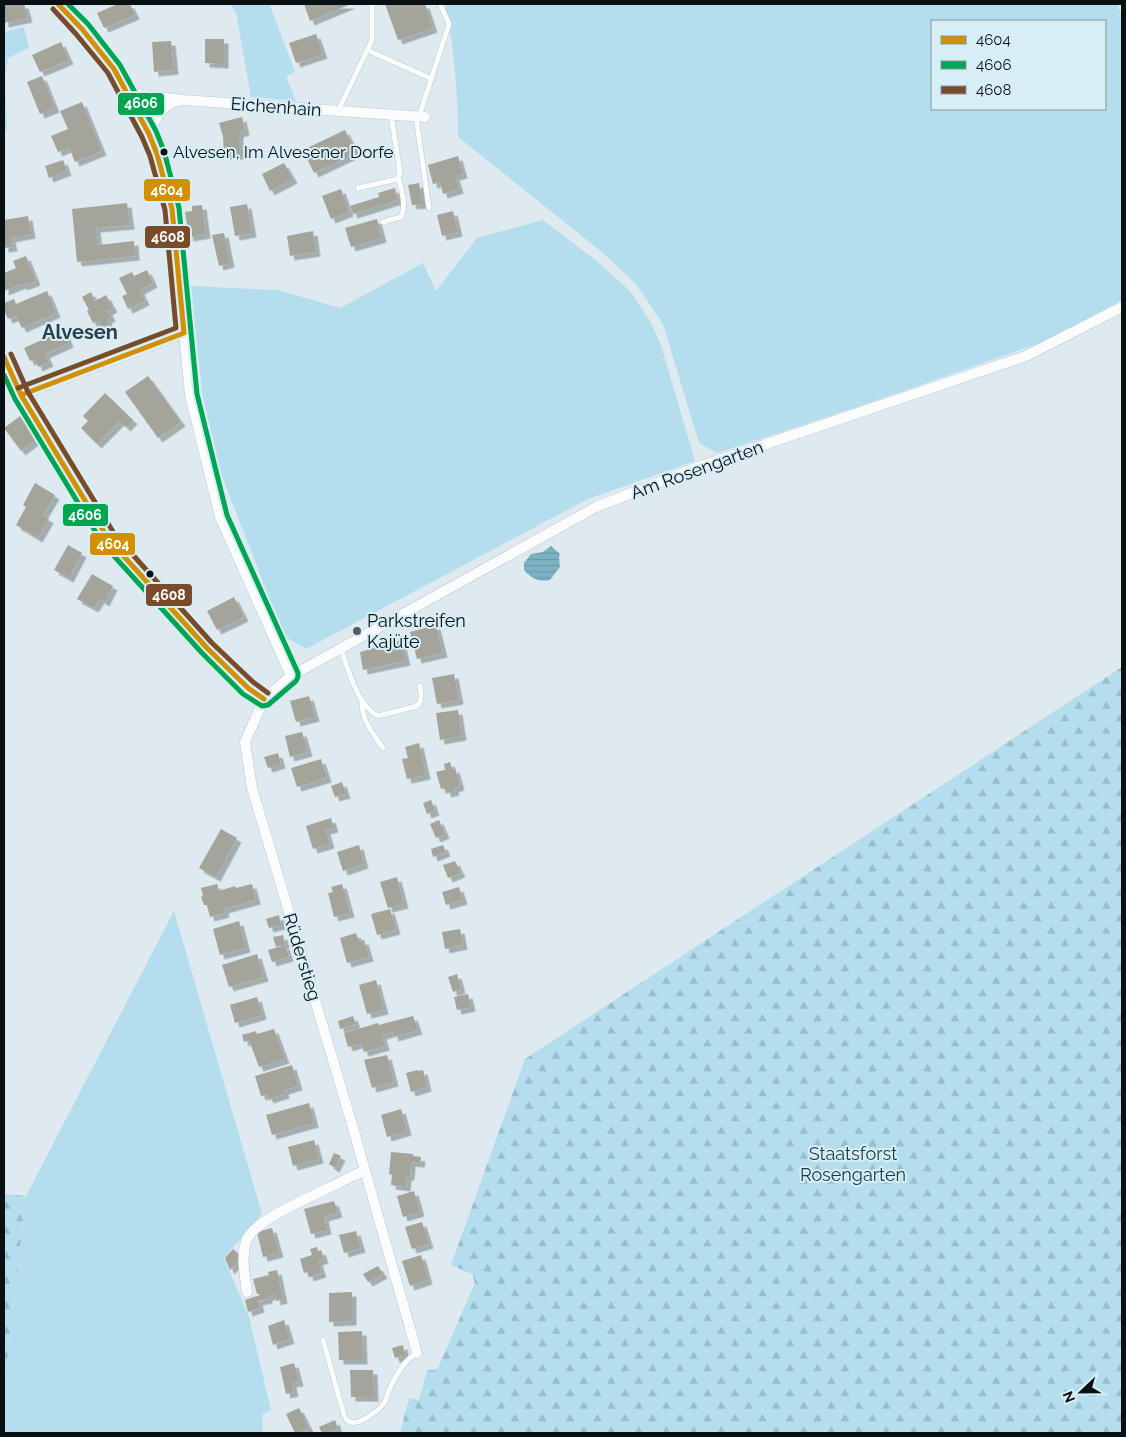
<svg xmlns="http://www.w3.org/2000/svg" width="1126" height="1437" font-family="Raleway,sans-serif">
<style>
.grass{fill:#b4deee;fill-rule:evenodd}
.forest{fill:url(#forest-firs)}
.water{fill:url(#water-rules)}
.building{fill:#a4a49b;filter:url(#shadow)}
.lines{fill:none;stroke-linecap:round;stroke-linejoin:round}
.lane-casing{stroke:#bec8cc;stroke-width:6}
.street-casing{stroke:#bec8cc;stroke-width:11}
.lane{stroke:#fafcfd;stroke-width:5}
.street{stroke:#fafcfd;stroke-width:10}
.bus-1-casing{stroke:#d7eef6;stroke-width:9}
.bus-2-casing{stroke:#d7eef6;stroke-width:9}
.bus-3-casing{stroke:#d7eef6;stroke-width:9}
.bus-1{stroke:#d39003;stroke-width:5}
.bus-2{stroke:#00a651;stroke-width:5}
.bus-3{stroke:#7a4b2a;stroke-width:5}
.bus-dot{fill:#091013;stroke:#d7eef6;stroke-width:2}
.poi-dot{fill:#545c60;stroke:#d7eef6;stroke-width:2}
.labels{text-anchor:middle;stroke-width:4;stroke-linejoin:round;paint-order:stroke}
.bus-label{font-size:17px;fill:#091013;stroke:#d7eef6;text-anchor:start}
.street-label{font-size:18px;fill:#091013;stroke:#d7eef6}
.poi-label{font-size:18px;fill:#091013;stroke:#d7eef6;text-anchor:start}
.park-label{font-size:18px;fill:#183a45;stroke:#d7eef6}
.quarter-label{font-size:20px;font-weight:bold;fill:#2e4148;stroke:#d7eef6}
.line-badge{stroke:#d7eef6;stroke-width:2}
.badge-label{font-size:14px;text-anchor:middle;font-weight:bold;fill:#fff}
</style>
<defs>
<pattern id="forest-firs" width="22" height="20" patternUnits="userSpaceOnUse" patternTransform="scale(1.25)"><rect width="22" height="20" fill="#b4deee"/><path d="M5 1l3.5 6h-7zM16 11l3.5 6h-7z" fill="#99bdcb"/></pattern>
<pattern id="water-rules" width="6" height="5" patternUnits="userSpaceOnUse" patternTransform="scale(1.25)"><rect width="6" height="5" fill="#7cb2c4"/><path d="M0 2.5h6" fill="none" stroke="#6a98a8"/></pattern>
<filter id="shadow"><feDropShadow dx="4.5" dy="4.5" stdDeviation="0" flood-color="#0004"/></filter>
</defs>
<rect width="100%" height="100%" fill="#deeaef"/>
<path class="grass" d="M229,4h44l-3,1 25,67 -9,4 10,25 -45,-4 -15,-85z
M445,4h673l4,15v281l-79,42 -183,64 -143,47 -18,-10 -36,-119 -27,-40 -33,-31 -145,-116c0,-46 -4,-88 -13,-133zM932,21h173v88h-173z
M24,27l5,21 -21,10 -3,18 2,54 -3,2v-100z
M543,220l55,42 33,30 19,29 11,24 34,116 -107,38 -282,150 -22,-13 -64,-165 -18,-79 -11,-106 87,4 62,18 83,-45 13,28 41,-53z
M174,911l88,303 -38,44 25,59 22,93 -9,5 1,18h-259v-44l22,-193z"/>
<path class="forest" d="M1122,667v766h-722l9,-35 10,2 8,-30h10l38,-87 -3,-9 -21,-9 74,-206z
M4,1194l22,2 -22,193z"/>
<path class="water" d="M551,546l9,8 -1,4 1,9 -10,13c-11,2 -18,-1 -26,-10v-7l7,-9 12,-2z"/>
<path class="building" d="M4,4h20l4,14 -24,5z
M118,4h12l5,11 -31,13 -7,-15z
M304,4h47l-41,17z
M385,4h40l8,24 -35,12z
M316,34l7,20 -27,9 -7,-20z
M205,39h19v25l-19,-1z
M171,41l3,29 -20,2 -2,-30z
M61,42l8,18 -29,12 -8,-17z
M42,76l13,32 -15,6 -13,-32z
M82,102l20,49 -27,11 -6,-15 -11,5 -7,-16 17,-7 -8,-18z
M242,117l3,14 -6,2v22h-15l-1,-19 -4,-13z
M345,130l11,23 -42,20 -11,-23z
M458,156l5,18 -8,2 4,13 -16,5 -3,-12 -7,2 -5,-19z
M63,160l4,11 -18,7 -4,-12z
M284,163l9,16 -23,12 -8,-17z
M419,183l3,21 -10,1 -4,-20z
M395,188l3,12 -45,14 -3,-8 29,-9 -1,-4z
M341,189l8,23 -18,7 -9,-23z
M127,203l3,22 -34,3 2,17 36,-4 1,15 -58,6 -5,-53z
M247,204l5,29 -17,3 -5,-29z
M202,205l4,29 -17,3 -4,-25 7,-1v-5z
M453,211l5,21 -16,4 -5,-21z
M28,216l3,18 -20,4 2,9 -9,1v-28z
M377,219l5,19 -31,9 -6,-19z
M313,231l3,21 -26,4 -3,-20z
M224,233l6,30 -11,3 -7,-31z
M26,256l10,25 -13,5 -1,-2 -18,7v-18l12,-5 -3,-7z
M147,270l6,13 -13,7 5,11 -17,8 -6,-13 5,-2 -8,-16 13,-6 2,4z
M47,291l9,22 -34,15 -6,-12 -8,3 -4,-9v-7l10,-4 2,5z
M91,292l4,9 11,-6 7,13 -5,3 3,6 -4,2 2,5 -7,3 -3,-6 -6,2 -6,-12 2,-1 -7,-13z
M64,330l5,13 -24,11 4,8 -11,5 -3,-8 -5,2 -6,-13z
M148,376l33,46 -23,16 -33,-46z
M105,393l28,27 -7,7 -6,-6 -23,23 -16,-16 7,-7 -5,-5z
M20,416l17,23 -16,12 -17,-23z
M35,483l20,12 -12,20 6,4 -11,19 -22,-13 10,-18 -3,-2z
M68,545l14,8 -13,25 -15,-8z
M92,574l21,12 -8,16 -5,-3 -6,9 -17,-9z
M234,597l10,20 -27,13 -10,-19z
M436,625l7,28 -26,6 -7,-27z
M401,640l5,21 -43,9 -3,-18z
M454,674l5,26 -22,4 -5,-26z
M309,696l6,21 -19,5 -6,-21z
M458,710l4,26 -22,4 -4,-27z
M302,732l6,20 -18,5 -5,-21z
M419,743l7,32 -19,4 -5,-20 6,-1 -3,-11z
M278,753l3,11 -13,4 -4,-11z
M321,759l6,19 -30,9 -6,-19z
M450,762l2,7 3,-1 5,18 -6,2 1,3 -8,2 -2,-5 -4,1 -5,-17 9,-2 -1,-6z
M342,782l4,12 -11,3 -4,-11z
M431,800l4,11 -8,3 -4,-11z
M331,818l3,10 -8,2 4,14 -17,5 -7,-23z
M439,820l6,14 -9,4 -6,-14z
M221,829l16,9 -21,39 -17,-9z
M359,845l5,19 -21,7 -6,-19z
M443,845l3,7 -13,5 -2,-8z
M455,861l6,12 -13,5 -5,-13z
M397,877l7,27 -16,4 -8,-26z
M217,884l2,7 16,-5 1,2 16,-4 4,16 -32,9 1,4 -15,4 -3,-12h-3l-3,-8 2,-1 -2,-8z
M342,884l8,29 -16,4 -6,-24 5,-1 -2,-5z
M459,887l4,13 -17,5 -4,-13z
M390,909l6,21 -19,5 -6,-21z
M279,915l2,10 -12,3 -3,-9z
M239,921l7,27 -26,7 -7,-26z
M460,929l3,16 -18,4 -3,-17z
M356,933l3,8 5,-1 5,17 -22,6 -7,-25z
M283,935l2,9 -9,3 -3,-10z
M285,945l4,12 -17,5 -4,-12z
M257,954l7,23 -35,10 -7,-22z
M457,974l4,15 -8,3 -5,-15z
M376,980l8,30 -17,4 -8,-29z
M468,994l3,13 -14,3 -3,-13z
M257,997l5,18 -27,8 -5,-18z
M353,1016l3,8 -16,5 -2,-8z
M413,1016l5,14 -24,7 -1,-5 -11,3 3,11 -21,6 -3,-9 -13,4 -4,-14 34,-10 1,2z
M274,1029l11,30 -26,8 -10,-27 -5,2 -2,-7 14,-4 1,3z
M387,1055l7,27 -22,6 -8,-28z
M292,1065l6,21 -14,4 1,4 -16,5 -2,-4 -6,1 -6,-20z
M418,1070v1l5,-1 4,17 -16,5 -5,-19z
M309,1103l5,20 -42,12 -6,-20z
M401,1109l6,22 -20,6 -6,-22z
M314,1140l5,19 -26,7 -5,-19z
M391,1152l22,2v2l8,1 -1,6 -9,-1 -1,14h-3l-1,11 -15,-2 1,-10 -3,-1z
M334,1153l7,3 -6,12 -6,-4z
M414,1191l6,21 -17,5 -6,-21z
M334,1201l4,12 -14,4 3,13 -16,4 -7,-25z
M422,1222l7,22 -17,5 -7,-22z
M272,1228l7,25 -16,4 -6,-25z
M356,1231l5,17 -17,5 -5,-18z
M317,1247l1,4 3,-1 3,9 -6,2 4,12 -13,4 -1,-5 -4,1 -4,-14 12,-4 -2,-6z
M233,1249l9,8 -12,13 -5,-12z
M421,1255l7,25 -18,6 -8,-25z
M378,1266l5,8 -15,8 -5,-8z
M277,1270l6,29 -7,2 -1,-6 -7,1v3l-10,2 2,7 -12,4 -3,-12 15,-5 -1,-1h-2l-4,-15 16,-4 -1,-3z
M352,1292v29l-23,1v-29z
M284,1320l6,19 -17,6 -5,-19z
M362,1331l1,29h-24l-1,-28z
M403,1345l2,10 -10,3 -3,-10z
M294,1363l5,19 -7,1 2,9 -8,2 -6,-27z
M350,1370h23l1,27h-23z
M299,1408l10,20 -11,5h-3l-9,-19z
M335,1420l3,9 -11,4h-5l-3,-6z"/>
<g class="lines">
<g class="lane-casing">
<path id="lane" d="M367,50l65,29
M338,111l34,-71v-36
M416,117l13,91
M419,117l30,-93 -9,-20
M358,188l40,-9 2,-7 -9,-57
M383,222l18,-5c6,-12 0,-28 -3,-41
M341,649c7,20 17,58 37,67l39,-10c6,-6 4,-12 3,-20
M362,701c-1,19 11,32 21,47
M323,1340l21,75c1,2 2,5 4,6 8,7 32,-11 37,-19 2,-4 3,-10 5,-14 6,-13 14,-28 27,-35"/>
</g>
<g class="street-casing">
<path id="street" d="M58,4l24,25 32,40 14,24 21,41 8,20 15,55 18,186 30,122 71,159
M128,93l55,7 242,17
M149,134c7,-18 12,-29 32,-34
M4,357l17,38 88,145 98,108 41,40 16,11
M21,395l163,-62
M247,1292c-2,-16 -6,-34 -1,-50 6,-24 83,-52 106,-66l13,-5
M417,1353l-66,-232 -99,-333 -7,-46 19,-43 27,-23 305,-169 105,-41 325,-110 96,-49"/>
</g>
<use href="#lane" class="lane"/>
<use href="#street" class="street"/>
<g class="bus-1-casing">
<path id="bus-1" d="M58,4l24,25 32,40 35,65 8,20 15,55 12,124
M4,357l17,38 88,145 98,108 41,40 16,11
M21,395l163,-62"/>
</g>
<g class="bus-2-casing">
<path id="bus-2" d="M4,375l11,24 88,145 99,109 41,41 19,12 6,-1 28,-24 2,-4v-4l-71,-158 -30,-121 -18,-186 -15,-57 -8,-20 -36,-66 -32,-41 -20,-20"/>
</g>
<g class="bus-3-casing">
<path id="bus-3" d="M11,354l17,38 87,143 97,108 41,39 15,11
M18,388l158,-60 -11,-118 -15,-54 -8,-19 -34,-64 -32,-39 -23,-25"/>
</g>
<use href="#bus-1" class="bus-1"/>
<use href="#bus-2" class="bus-2"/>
<use href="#bus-3" class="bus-3"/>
</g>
<g class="bus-dot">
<circle cx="164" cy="152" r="4.5"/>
<circle cx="150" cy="574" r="4.5"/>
</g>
<circle class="poi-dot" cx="357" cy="631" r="5"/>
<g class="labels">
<g class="bus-label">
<text x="173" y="158">Alvesen, Im Alvesener Dorfe</text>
</g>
<g class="street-label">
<text transform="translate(276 107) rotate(4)" y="6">Eichenhain</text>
<text transform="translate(697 470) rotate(-20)" y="6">Am Rosengarten</text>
<text transform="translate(302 957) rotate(73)" y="6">Rüderstieg</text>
</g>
<g class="poi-label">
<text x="367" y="627">Parkstreifen<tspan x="367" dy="21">Kajüte</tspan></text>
</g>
<g class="park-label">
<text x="853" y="1160">Staatsforst<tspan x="853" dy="21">Rosengarten</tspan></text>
</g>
<g class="quarter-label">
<text x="80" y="339">Alvesen</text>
</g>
</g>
<g class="line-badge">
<rect x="117" y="92" width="48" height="24" rx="5" fill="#00a651"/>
<rect x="143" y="178" width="48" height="24" rx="5" fill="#d39003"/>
<rect x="144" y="225" width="47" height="24" rx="5" fill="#7a4b2a"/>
<rect x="62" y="503" width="47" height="24" rx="5" fill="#00a651"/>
<rect x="89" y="532" width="47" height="24" rx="5" fill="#d39003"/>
<rect x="145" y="583" width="48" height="24" rx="5" fill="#7a4b2a"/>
</g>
<g class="badge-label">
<text x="141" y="108">4606</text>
<text x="167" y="195">4604</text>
<text x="168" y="242">4608</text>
<text x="85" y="520">4606</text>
<text x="113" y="549">4604</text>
<text x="169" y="600">4608</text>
</g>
<rect width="1126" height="1437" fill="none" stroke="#091013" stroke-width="10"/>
<rect x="931" y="20" width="175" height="90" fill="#d7eef6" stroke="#85959b"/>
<rect x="941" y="36" width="25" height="8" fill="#d39003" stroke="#85959b"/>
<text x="976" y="45" font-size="15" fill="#091013">4604</text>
<rect x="941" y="61" width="25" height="8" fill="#00a651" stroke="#85959b"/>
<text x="976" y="70" font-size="15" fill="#091013">4606</text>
<rect x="941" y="86" width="25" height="8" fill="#7a4b2a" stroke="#85959b"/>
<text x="976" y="95" font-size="15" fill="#091013">4608</text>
<g transform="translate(1081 1392) rotate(248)" stroke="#d7eef6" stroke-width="4" paint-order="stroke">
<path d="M0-4L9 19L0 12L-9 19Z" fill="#091013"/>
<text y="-8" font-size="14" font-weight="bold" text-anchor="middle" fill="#091013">N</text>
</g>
</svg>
